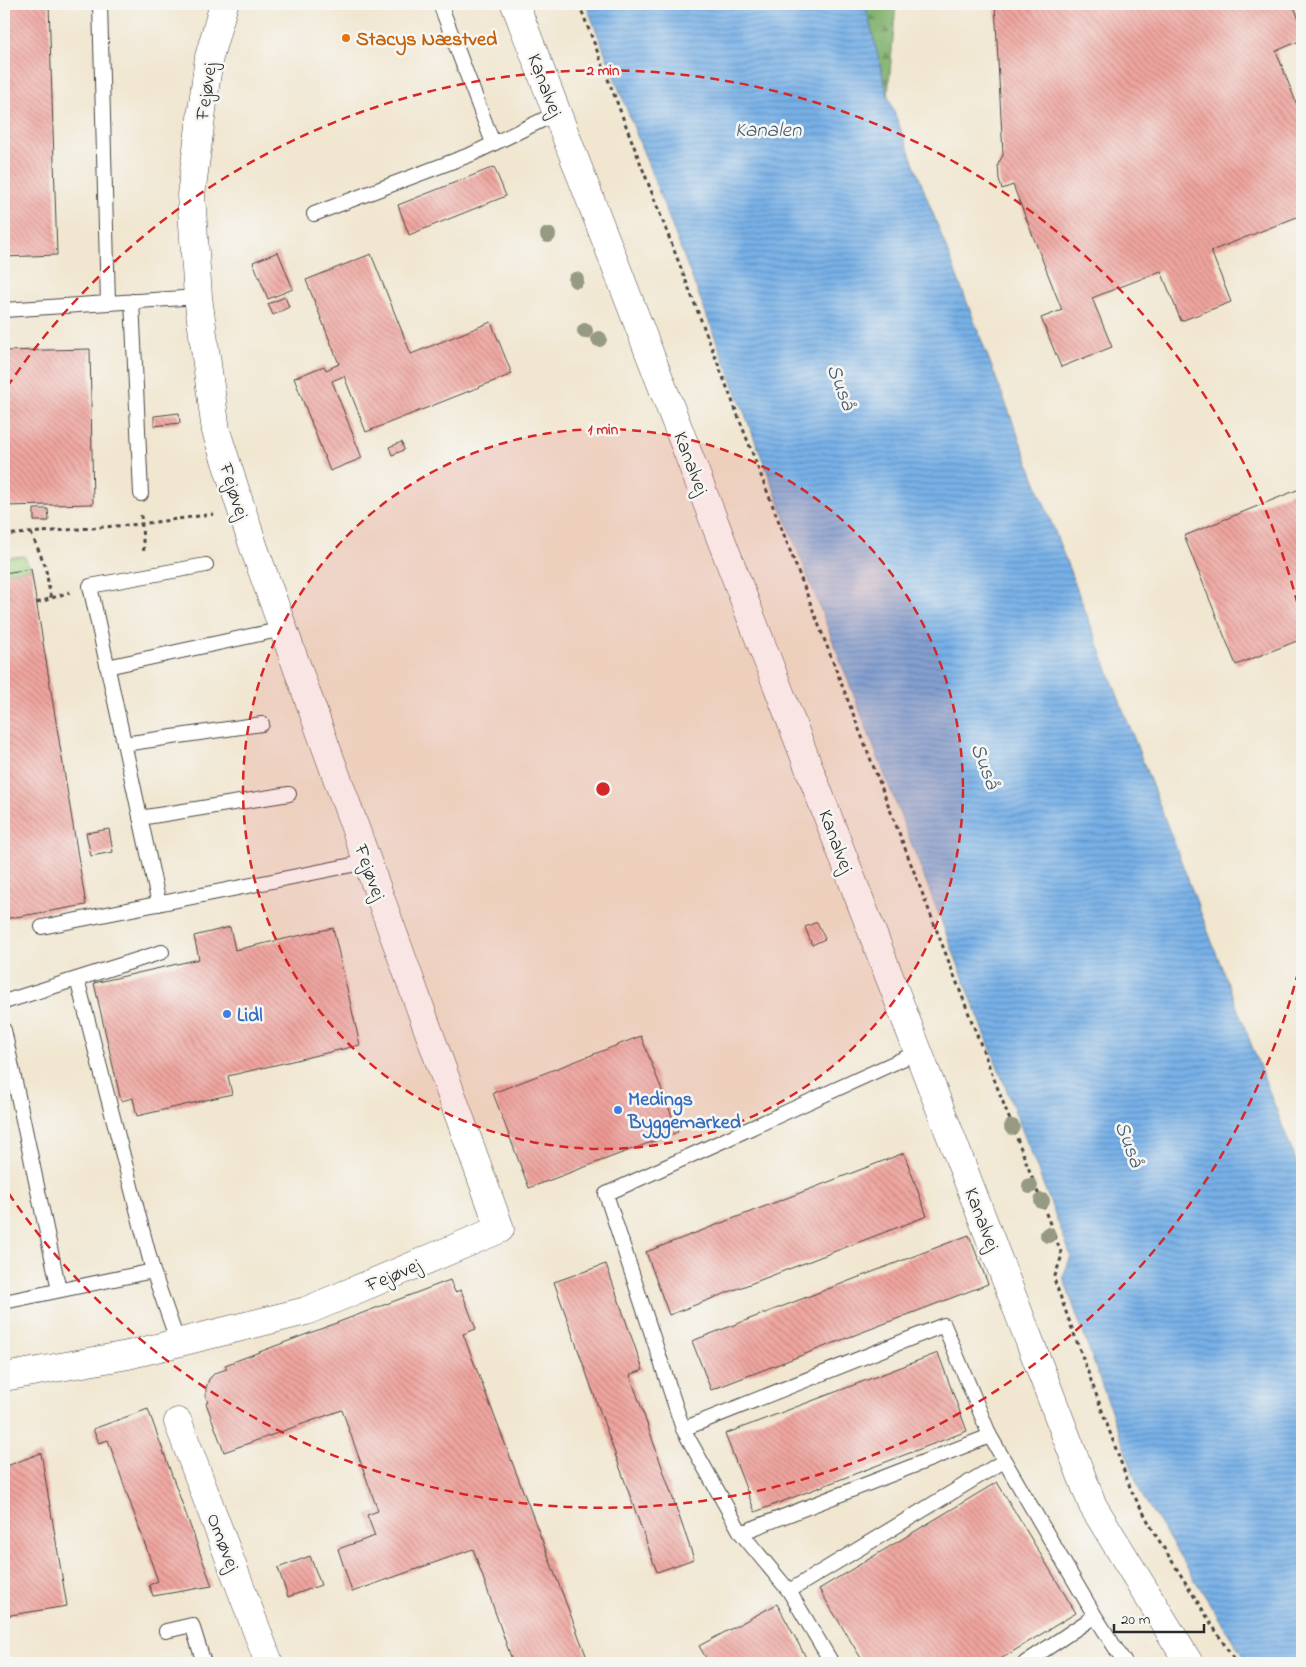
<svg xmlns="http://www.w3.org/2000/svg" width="1306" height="1667" font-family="'Indie Flower',sans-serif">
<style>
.green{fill:#9fcd7b;stroke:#657c53}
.forest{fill:url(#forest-firs);stroke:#556e4b}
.water{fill:url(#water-rules);stroke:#516e89}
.building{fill:url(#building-back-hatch)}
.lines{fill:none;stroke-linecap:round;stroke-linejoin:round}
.service-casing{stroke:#494744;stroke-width:16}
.minor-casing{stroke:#494744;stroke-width:29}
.path{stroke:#494744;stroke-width:3;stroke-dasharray:4 4;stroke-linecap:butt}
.service{stroke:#fff;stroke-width:14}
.minor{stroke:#fff;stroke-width:28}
.tree{fill:#979a82}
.ring{fill:none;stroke:#d62828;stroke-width:2.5;stroke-dasharray:9 6}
.food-dot{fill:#e8710a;stroke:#f6f6f2;stroke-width:2}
.shop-dot{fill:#3f7fe0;stroke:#f6f6f2;stroke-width:2}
.labels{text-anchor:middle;stroke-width:5;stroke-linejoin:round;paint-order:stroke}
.food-label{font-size:20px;font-weight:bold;fill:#c56008;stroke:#f6f6f2;text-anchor:start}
.street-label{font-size:20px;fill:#2b2b2b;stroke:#f6f6f2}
.shop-label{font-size:20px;font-weight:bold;fill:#366cbe;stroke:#f6f6f2;text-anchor:start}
.water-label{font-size:21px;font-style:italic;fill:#465a6d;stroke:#f6f6f2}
.centre{fill:#d62828;stroke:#f6f6f2;stroke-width:2.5}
.ring-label{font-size:15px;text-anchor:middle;font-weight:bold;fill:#d62828;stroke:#f6f6f2;stroke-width:5;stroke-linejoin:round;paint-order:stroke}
</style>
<defs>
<pattern id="forest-firs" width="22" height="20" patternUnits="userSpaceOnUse" patternTransform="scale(1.25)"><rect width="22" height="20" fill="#7fb06b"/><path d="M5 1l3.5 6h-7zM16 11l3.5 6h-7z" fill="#688f58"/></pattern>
<pattern id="water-rules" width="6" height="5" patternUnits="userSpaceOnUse" patternTransform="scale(1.25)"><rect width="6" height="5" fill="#77b0e7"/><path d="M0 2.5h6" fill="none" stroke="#628fbb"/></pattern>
<pattern id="building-back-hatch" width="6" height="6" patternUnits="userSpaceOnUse" patternTransform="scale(1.25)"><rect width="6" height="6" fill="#f0a59f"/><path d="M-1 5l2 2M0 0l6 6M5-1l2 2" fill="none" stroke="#c38782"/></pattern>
</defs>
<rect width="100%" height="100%" fill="#f6f6f2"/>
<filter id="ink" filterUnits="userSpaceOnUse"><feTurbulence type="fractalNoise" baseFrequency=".02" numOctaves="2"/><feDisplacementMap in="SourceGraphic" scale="10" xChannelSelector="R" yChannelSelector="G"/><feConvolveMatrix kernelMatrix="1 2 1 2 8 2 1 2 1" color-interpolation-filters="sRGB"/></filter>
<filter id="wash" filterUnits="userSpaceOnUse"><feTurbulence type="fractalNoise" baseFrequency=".0096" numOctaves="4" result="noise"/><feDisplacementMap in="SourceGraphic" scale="20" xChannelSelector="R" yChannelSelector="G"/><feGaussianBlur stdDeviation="1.12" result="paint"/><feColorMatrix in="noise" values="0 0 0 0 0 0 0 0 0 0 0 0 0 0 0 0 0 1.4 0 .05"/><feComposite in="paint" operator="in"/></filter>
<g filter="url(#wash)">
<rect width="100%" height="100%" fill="#f1e6d0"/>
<path class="green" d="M24,556l7,13 -27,4v-15z"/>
<path class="forest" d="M865,4h31l-8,92z"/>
<path class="water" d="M586,4h279l23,92 414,1081v486h-55l-106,-169 -78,-217 8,-21z"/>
<g id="blocks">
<path class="building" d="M4,4h45l8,251 -53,2z
M995,4h298l9,23v13l-26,11 23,59 3,-2v107l-91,36 20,51 -50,19 -20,-50 -69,27 20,49 -51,20 -20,-49 21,-8 -49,-125 -11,4 -3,-10 -1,-15 5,-9z
M494,167l12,29 -97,39 -11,-30z
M278,252l15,37 -25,10 -15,-37z
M371,254l40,100 80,-32 21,52 -146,58 -22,-56 -12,5 30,77 -32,13 -36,-93 30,-12 2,4 13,-6 -33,-84z
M285,297l4,10 -16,8 -5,-11z
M90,349l3,155 -89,2v-155z
M179,413l1,10 -26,3v-10z
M402,442l2,8 -12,5 -3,-8z
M1302,488v151l-66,26 -52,-129z
M34,509h14l1,12h-15z
M31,569l55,336 -82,14v-346z
M109,829l4,23 -22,4 -5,-23z
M1302,829v15l-5,-13z
M817,922l8,17 -13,6 -7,-18z
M230,927l5,23 98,-22 27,117 -132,31 4,18 -95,22 -4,-18 -12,3 -27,-118 105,-24 -5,-23z
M641,1036l37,96 -149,56 -36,-95z
M904,1153l23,63 -258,99 -23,-63z
M969,1235l19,49 -277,106 -19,-49z
M606,1264l37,106 -13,5 64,184 -37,13 -103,-290z
M450,1280l5,12 6,-2 15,39 -13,5 126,329h-76l-40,-114 -121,43 -14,-43 37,-13 -8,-21 11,-4 -36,-101 -118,42 -18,-49 2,-1 -2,-5v-9l3,-9 6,-6 12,-4 -2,-4z
M938,1353l29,78 -212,81 -30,-78z
M148,1409l64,177 -59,10 -4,-11 9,-4 -50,-141 -9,3 -6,-14z
M41,1453l26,153 -62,10 -1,-9v-140z
M997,1482l79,131 -82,50h-130l-45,-74z
M310,1556l11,29 -33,12 -10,-29z
M777,1604l32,59h-100l-10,-17z"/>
</g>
</g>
<g filter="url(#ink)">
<use href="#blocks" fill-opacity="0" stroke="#494744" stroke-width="1"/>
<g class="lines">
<g class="service-casing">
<path id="service" d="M100,4l8,299
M440,4l53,139
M314,214l158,-60 85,-41
M132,301l9,193
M4,310l194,-13
M107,667l176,-38
M124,744l138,-20
M140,818l149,-24
M159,904l-69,-318 116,-21
M42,927l325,-65
M77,979l76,292 25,72
M4,1002l158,-50
M4,1030l55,260
M4,1302l149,-31
M683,1429l261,-104 46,111
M741,1533l249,-97 105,180 30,47
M789,1591l215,-130
M166,1631l26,-6 12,38
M832,1663l-43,-72 -48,-58 -58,-104 -77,-235 312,-142
M1025,1663l70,-47"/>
</g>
<g class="minor-casing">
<path id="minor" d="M515,4l578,1502 96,157
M4,1377l124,-22 178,-44 194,-82 -246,-681 -38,-117 -18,-134 -7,-102 18,-138 15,-53
M178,1422l91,241"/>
</g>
<path class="path" d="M579,4l483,1251 -8,24 77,211 24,44 81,129
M141,515l3,38
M31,533l14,32 6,34
M4,535l137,-11 73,-10
M37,603l33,-11"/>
<use href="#service" class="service"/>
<use href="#minor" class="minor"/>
</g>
<g class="tree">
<circle cx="548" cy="235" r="8"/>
<circle cx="576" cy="280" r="8"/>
<circle cx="585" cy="331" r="8"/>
<circle cx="599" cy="339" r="8"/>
<circle cx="1012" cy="1127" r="8"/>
<circle cx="1030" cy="1186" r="8"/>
<circle cx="1042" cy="1201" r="8"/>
<circle cx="1048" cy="1235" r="8"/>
</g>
</g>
<circle cx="603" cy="789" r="360" fill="#d62828" fill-opacity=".12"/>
<g class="ring">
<circle cx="603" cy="789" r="360"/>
<path d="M1302 957A719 719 0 0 1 7 1191M7 387A719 719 0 0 1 1302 621"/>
</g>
<circle class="food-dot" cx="346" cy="38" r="5"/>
<g class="shop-dot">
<circle cx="227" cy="1014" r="5"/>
<circle cx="618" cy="1110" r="5"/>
</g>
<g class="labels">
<g class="food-label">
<text x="356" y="45">Stacys Næstved</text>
</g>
<g class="street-label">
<text transform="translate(546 85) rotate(69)" y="7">Kanalvej</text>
<text transform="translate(205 91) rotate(-82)" y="7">Fejøvej</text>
<text transform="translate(692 463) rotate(69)" y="7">Kanalvej</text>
<text transform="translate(235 491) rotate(72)" y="7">Fejøvej</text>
<text transform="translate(837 841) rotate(69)" y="7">Kanalvej</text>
<text transform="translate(371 872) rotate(70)" y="7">Fejøvej</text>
<text transform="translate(983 1219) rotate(69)" y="7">Kanalvej</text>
<text transform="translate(393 1274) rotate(-23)" y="7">Fejøvej</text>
<text transform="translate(224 1542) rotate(69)" y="7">Omøvej</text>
</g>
<g class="shop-label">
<text x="237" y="1021">Lidl</text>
<text x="628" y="1105">Medings<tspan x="628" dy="23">Byggemarked</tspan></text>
</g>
<g class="water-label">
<text x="768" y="136">Kanalen</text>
<text transform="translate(842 387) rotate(69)" y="7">Suså</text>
<text transform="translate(986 766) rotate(69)" y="7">Suså</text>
<text transform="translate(1130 1144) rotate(69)" y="7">Suså</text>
</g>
</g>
<circle cx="603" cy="789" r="8" class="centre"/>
<g class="ring-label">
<text x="603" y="75">2 min</text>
<text x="603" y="434">1 min</text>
</g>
<rect width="1306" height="1667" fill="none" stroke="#f6f6f2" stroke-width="20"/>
<path d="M1114 1624v8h90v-8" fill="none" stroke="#2b2b2b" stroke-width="2.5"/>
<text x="1121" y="1624" font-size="15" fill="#2b2b2b" stroke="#f6f6f2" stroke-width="4" paint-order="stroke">20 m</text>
</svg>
